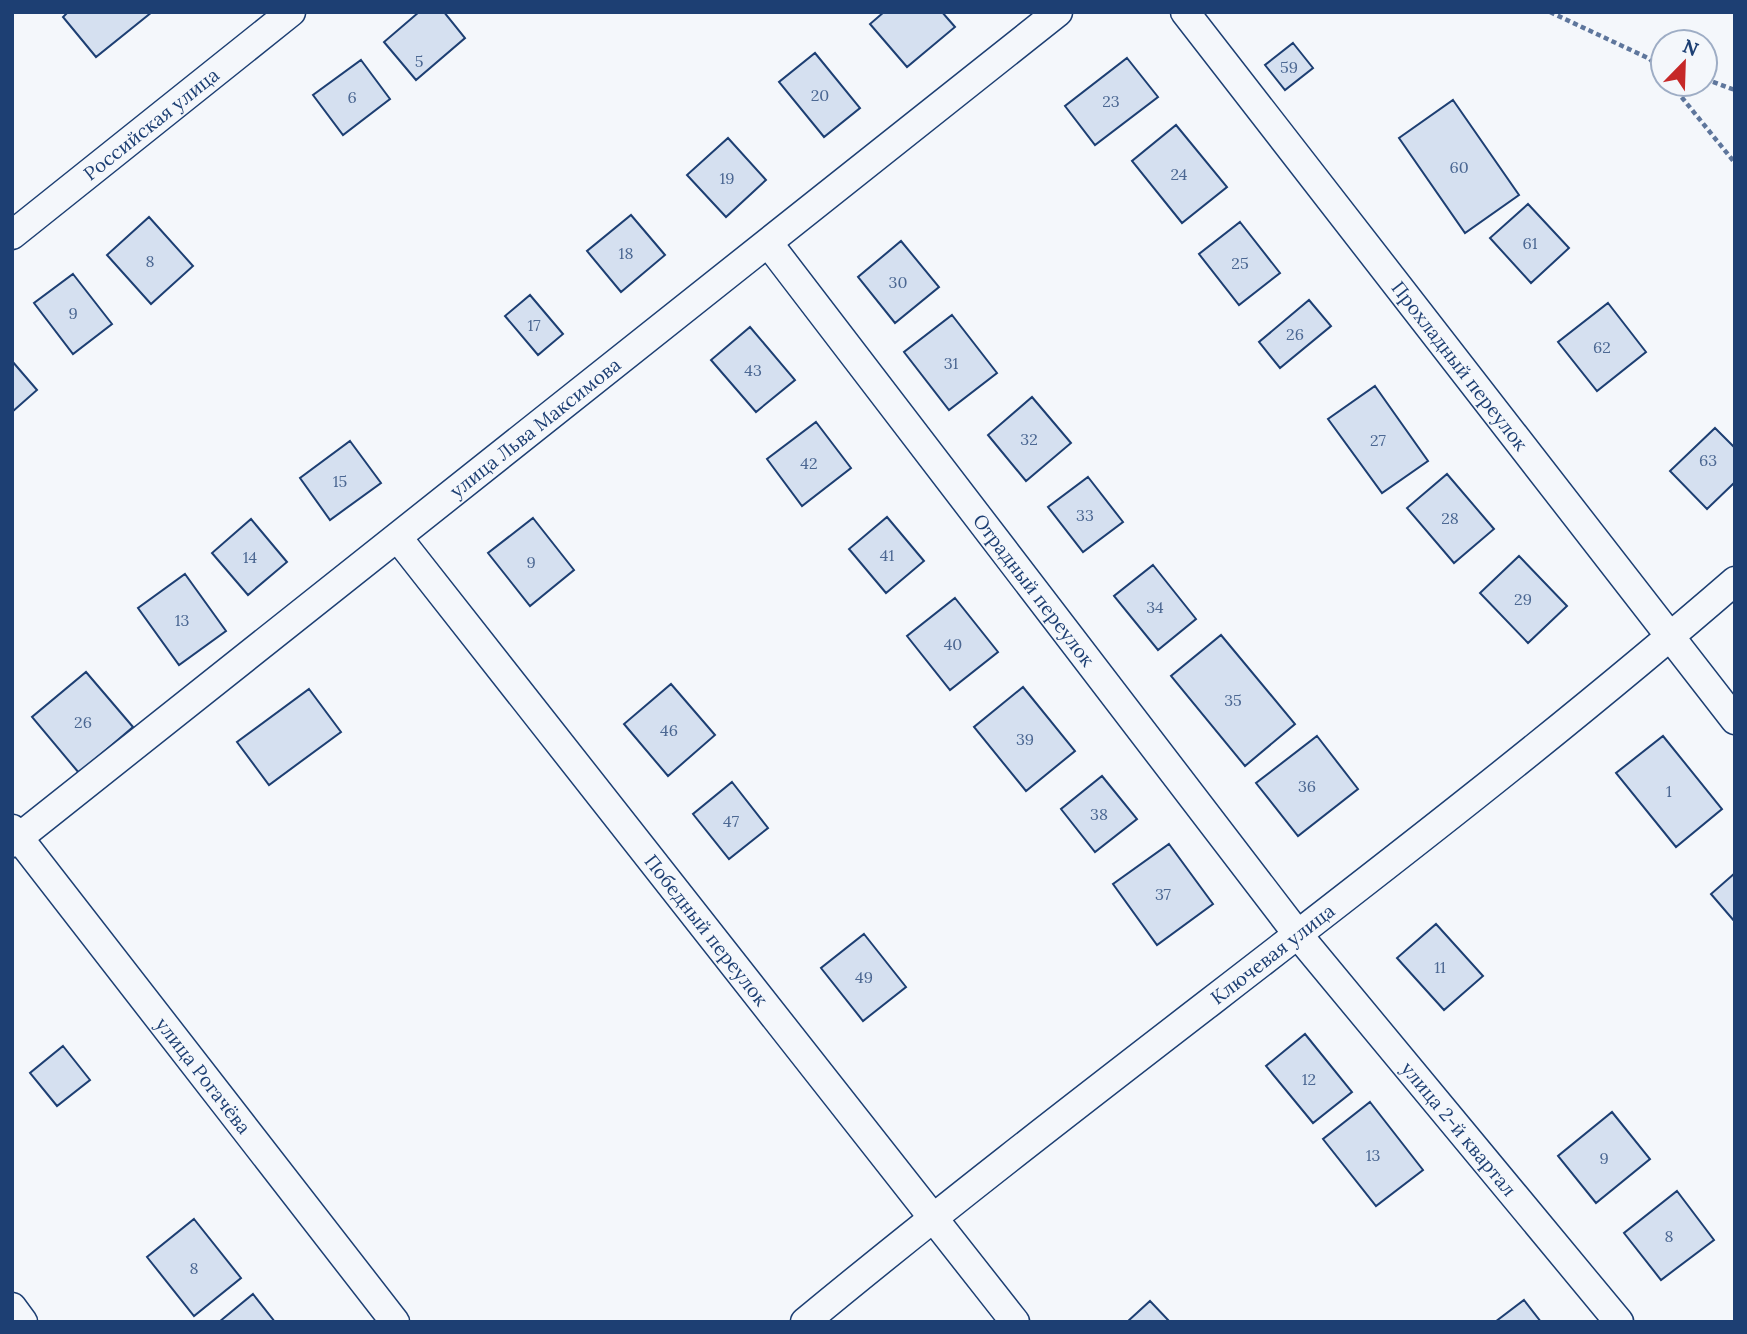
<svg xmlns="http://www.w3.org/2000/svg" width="1747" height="1334" font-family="Lora,serif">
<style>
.building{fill:#d5e0f0;stroke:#1d3f73;stroke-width:2}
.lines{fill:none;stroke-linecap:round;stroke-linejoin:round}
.minor-casing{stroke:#1d3f73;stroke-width:31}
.path{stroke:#5e769c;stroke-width:4.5;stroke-dasharray:5 3.5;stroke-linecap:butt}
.minor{stroke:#f4f7fb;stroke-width:28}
.labels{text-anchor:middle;stroke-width:5;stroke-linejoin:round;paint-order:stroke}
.number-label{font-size:16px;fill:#4b6792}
.street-label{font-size:19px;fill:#1d3f73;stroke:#f4f7fb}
</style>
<rect width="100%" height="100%" fill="#f4f7fb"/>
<path class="building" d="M68,12h84l-56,45 -33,-40z
M419,12h25l21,26 -49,42 -32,-38z
M884,12h58l13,15 -48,40 -37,-43z
M1293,43l20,25 -28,22 -20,-25z
M815,53l45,55 -36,29 -45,-55z
M1127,58l31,39 -63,48 -30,-39z
M361,60l29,39 -47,36 -30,-40z
M1453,100l66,95 -54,38 -66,-95z
M1176,125l51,62 -45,36 -50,-62z
M728,138l38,42 -40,37 -39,-42z
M1528,204l41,44 -38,35 -41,-45z
M631,215l34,40 -44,37 -34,-41z
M149,217l44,49 -42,38 -44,-49z
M1240,222l40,51 -41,32 -40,-51z
M901,241l38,46 -44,36 -37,-46z
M73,274l39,50 -39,30 -39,-51z
M530,295l33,39 -25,21 -33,-39z
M1309,300l22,26 -51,42 -21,-26z
M1608,303l38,49 -49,39 -39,-49z
M952,315l45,58 -48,37 -45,-58z
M750,327l45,53 -39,32 -45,-52z
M12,361l25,29 -25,22z
M1375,386l53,75 -46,32 -54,-74z
M1032,397l39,46 -45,38 -38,-46z
M816,422l35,46 -49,38 -35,-47z
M1715,428l20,20v34l-28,27 -37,-38z
M350,441l31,42 -51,37 -30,-42z
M1447,474l47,55 -40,34 -47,-55z
M1088,477l35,45 -40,30 -35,-45z
M887,517l37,44 -38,32 -37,-44z
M533,518l41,52 -44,36 -42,-53z
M251,519l36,43 -39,33 -36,-42z
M1519,556l48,50 -39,37 -48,-50z
M1153,565l43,54 -38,31 -44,-54z
M185,574l41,57 -47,34 -41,-57z
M955,598l43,54 -48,38 -43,-54z
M1221,635l74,89 -50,42 -74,-90z
M86,672l47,55 -54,46 -47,-56z
M671,684l44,51 -47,41 -44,-52z
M1023,687l52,64 -49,40 -52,-64z
M309,689l32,43 -72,53 -32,-43z
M1317,736l41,53 -60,47 -42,-53z
M1663,736l59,73 -46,38 -60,-74z
M1102,776l35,43 -42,33 -34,-43z
M732,782l36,46 -39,31 -36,-45z
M1169,844l44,60 -56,41 -44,-61z
M1735,873v49l-24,-28z
M1436,924l47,52 -39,34 -47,-52z
M864,934l42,53 -43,34 -42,-53z
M1305,1034l47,58 -39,31 -47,-57z
M63,1046l27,34 -33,26 -27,-33z
M1370,1102l53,68 -47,36 -53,-67z
M1612,1112l38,47 -54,44 -38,-47z
M1677,1191l37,49 -53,40 -37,-47z
M194,1219l47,59 -47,38 -47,-59z
M253,1294l22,28h-56z
M1524,1300l17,22h-46z
M1150,1301l20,21h-43z"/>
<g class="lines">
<g class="minor-casing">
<g id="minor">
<path id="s1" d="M1185,12l550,708"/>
<path id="s2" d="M12,235l279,-223"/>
<path id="s3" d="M769,244l530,692 320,386"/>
<path id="s4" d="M398,538l617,784"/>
<path id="s5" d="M12,829l383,493"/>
<path id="s6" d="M12,843l1046,-831"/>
<path d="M12,1307l11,15"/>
<path id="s7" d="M805,1322c306,-253 630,-481 930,-741"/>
</g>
</g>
<path class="path" d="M1550,12l100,47 13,16
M1651,59l12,5
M1705,79l30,11
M1671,84l64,79"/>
<use href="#minor" class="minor"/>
</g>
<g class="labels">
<g class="number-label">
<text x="419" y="67">5</text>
<text x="1289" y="73">59</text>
<text x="820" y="101">20</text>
<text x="352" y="103">6</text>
<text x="1111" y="107">23</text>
<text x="1459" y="173">60</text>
<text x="1179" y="180">24</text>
<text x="727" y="184">19</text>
<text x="1530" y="249">61</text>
<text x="626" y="259">18</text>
<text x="150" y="267">8</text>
<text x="1240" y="269">25</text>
<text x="898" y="288">30</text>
<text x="73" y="319">9</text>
<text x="534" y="331">17</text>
<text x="1295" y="340">26</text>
<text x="1602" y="353">62</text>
<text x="951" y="369">31</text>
<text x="753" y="376">43</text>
<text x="1029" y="445">32</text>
<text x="1378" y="446">27</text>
<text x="1708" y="466">63</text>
<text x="809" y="469">42</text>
<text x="340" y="487">15</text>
<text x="1085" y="521">33</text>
<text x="1450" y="524">28</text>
<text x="887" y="561">41</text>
<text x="250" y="563">14</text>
<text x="531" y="568">9</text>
<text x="1523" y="605">29</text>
<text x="1155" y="613">34</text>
<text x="182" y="626">13</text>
<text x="953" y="650">40</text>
<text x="1233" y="706">35</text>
<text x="83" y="728">26</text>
<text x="669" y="736">46</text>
<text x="1025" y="745">39</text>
<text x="1307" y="792">36</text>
<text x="1669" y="797">1</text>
<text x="1099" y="820">38</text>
<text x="731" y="827">47</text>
<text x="1163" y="900">37</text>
<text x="1440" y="973">11</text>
<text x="864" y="983">49</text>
<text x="1309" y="1085">12</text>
<text x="1373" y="1161">13</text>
<text x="1604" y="1164">9</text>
<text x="1669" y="1242">8</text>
<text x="194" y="1274">8</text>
</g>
<g class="street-label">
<text dy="7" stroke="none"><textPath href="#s2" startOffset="178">Российская улица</textPath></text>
<text dy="7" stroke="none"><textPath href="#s1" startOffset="448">Прохладный переулок</textPath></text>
<text dy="7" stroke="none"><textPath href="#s6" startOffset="668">улица Льва Максимова</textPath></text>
<text dy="7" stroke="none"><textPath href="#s3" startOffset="436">Отрадный переулок</textPath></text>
<text dy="7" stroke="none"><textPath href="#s4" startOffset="499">Победный переулок</textPath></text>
<text dy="7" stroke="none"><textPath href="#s7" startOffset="595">Ключевая улица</textPath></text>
<text dy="7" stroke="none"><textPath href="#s5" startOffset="312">улица Рогачёва</textPath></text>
<text dy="7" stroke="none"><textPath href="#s3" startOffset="1122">улица 2-й квартал</textPath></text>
</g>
</g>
<rect width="1747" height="1334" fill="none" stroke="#1d3f73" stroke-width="28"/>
<g transform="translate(1684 63) rotate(23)"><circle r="33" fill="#f4f7fb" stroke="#9eadc5" stroke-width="2"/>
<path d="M0-5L12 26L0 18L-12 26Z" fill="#c62828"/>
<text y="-10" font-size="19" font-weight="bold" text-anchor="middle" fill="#1d3f73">N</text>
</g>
</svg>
